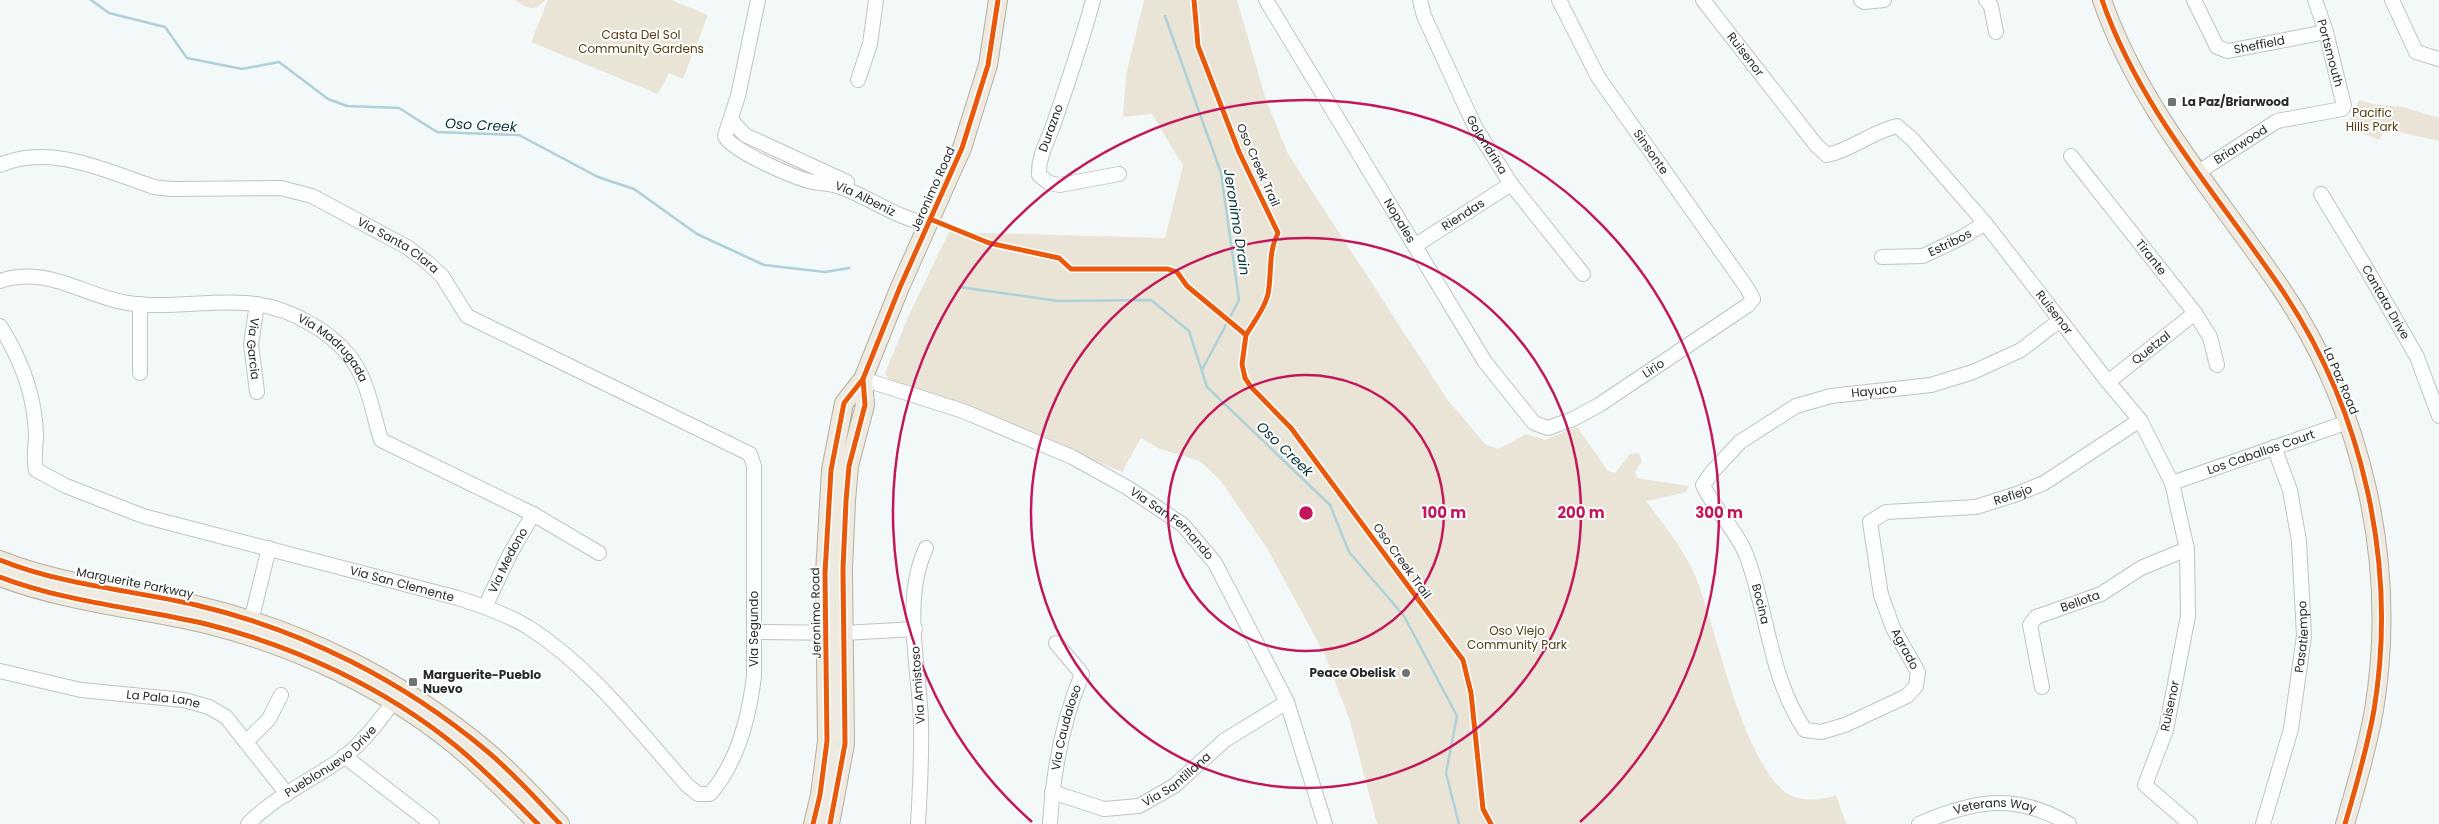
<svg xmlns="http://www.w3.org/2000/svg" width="2439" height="824" font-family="Poppins,sans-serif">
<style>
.green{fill:#eae4d7}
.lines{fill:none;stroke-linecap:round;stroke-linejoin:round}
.stream{stroke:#aed1d9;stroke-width:2.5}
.minor-casing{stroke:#c0c4c5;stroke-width:16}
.major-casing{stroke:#b5af9f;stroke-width:20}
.minor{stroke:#fdfefe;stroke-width:14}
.major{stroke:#eeeae0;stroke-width:18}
.cycleway-casing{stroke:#fff;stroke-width:8}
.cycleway{stroke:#e8590c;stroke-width:5}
.ring{fill:none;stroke:#c2185b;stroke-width:2.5}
.poi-dot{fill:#6e7374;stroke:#fff;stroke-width:2}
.labels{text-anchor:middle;stroke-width:4;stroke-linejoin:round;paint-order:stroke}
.park-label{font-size:12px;fill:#553c12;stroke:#fff}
.street-label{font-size:12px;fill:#272b2c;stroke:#fff}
.poi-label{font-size:12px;font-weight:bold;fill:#272b2c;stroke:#fff;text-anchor:start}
.water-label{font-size:14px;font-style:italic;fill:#03333b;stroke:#fff}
.centre{fill:#c2185b;stroke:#fff;stroke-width:2.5}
.ring-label{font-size:15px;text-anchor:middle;font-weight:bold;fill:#c2185b;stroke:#fff;stroke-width:4;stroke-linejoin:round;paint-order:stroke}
</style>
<rect width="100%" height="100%" fill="#f3f8f9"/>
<path class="green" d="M515,0h30c-9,13 -19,8 -30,0z
M548,0h123l37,15 -25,64 -14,-6 -11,21 -127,-52z
M1144,0h93l29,100 22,54 159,245 39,46 13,4 27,-15 19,6 32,-13 31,44 7,2 15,-19 9,-1 3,8 -7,11 2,6 51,8 -1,6 -41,9c19,25 39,50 51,79 21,55 45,178 88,212 14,11 37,8 51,3l10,29h-469l-28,-106 -24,-63 -58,-107 -47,-68 -20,-19 -40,-12 -19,-11 -19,34 -147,-62 -86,-31 -4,-6 24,-58 40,-83 216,6 18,-72 -31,-52 -29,3 3,-42z
M2359,100l13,4 31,3 36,11v23l-54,-12 -6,11 -14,-6 -21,-4z"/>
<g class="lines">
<path class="stream" d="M91,0l18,13 56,14 22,31 55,11 37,-7 49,37 19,7 52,2 38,24 82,3 79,42 36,12 63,45 67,31 61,7 24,-4
M1165,16l56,157 18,127 -37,70
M959,287l99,14 93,-1 38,31 18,56 123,118 19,47 55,64 53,100 -11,57 13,51"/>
<g class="minor-casing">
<g id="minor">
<path id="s1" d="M758,0l-20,96 -13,40c5,14 68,41 84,45 11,3 23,2 34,7 29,11 54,30 85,36"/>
<path d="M1093,0c-11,42 -25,82 -39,123 -6,18 -16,33 -15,52l10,8 11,2 59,-11"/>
<path id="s2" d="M1266,0l219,362 49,61 14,5 25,-9 26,-14 149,-100 5,-6 -6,-11 -149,-211 -39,-77"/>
<path id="s3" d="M1420,0l4,16 51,111 36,57 72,90"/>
<path id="s4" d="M1703,0l113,145 11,10c25,-5 44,-23 70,-29l15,13 73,84 123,159 32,38 32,63 15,66 1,67 -22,114 -21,55 45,39"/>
<path d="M1861,0l3,2 20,-2"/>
<path d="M1986,0l5,6 5,26"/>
<path id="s5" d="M2194,0l23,47 11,4 98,-19"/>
<path d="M2392,0l24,52 23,7"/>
<path d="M858,80l12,-36 6,-44"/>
<path d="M731,120l14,15 102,47"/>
<path id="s6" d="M2071,156l124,157 15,24 7,28"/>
<path id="s7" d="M0,165c50,-22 107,6 154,22l17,2 110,-1 31,8 95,51 21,16 14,13 25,40 283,138 4,12v210c-5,42 -16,86 -44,118h-12l-11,-9c-49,-55 -96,-118 -159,-158 -22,-13 -46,-21 -70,-29l-315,-82 -77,-30 -30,-16c-3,-13 0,-23 0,-35 -1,-40 -15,-76 -36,-109"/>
<path id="s8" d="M2197,173l80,-52 65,-12 2,-3 -18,-74 -11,-32"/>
<path id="s9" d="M2321,194l45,74 51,89 22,59"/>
<path id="s10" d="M1416,245l95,-61"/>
<path id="s11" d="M1882,257l41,-1 40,-19 22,-14"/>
<path id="s12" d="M0,281c47,-16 84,15 128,22 39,6 79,-3 118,0 43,3 96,31 115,72 10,21 13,43 20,65l152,74 66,39"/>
<path id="s13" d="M257,304l-6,40 6,48"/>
<path id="s14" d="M2060,320l-39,30 -48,22 -42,13 -100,11 -35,10 -56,36 -28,30 -9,13c11,25 34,45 44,72 21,57 23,122 58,173l16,2 24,-7 62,-29 9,-10 2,-14 -25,-44 -12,-33 -11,-73 16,-10 90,-5 41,-13 27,-11 96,-63"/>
<path d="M140,373v-69"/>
<path id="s15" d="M863,379l100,32 109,46 56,31 55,37 32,38 72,139 38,122"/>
<path id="s16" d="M2108,382l87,-69"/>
<path id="s17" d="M2172,483l176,-61"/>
<path id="s18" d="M485,607l25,-53 23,-40"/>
<path d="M251,621l18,-73"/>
<path d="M754,632l90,1 71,-4"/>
<path id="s19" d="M0,671l81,19 103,10 25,7 17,10 61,77"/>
<path id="s20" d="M2042,687l-12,-62 6,-8 65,-23 40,-26 46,-19"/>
<path d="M246,742l23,-23 12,-24"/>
<path d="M344,756l88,68"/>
<path id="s21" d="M1052,792l52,17 35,-3 35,-20 51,-46 62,-38"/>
<path id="s22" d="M248,824c26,-27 64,-44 95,-66 22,-17 40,-42 56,-64"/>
<path d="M918,824c2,-34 4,-68 3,-103 -2,-54 -19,-122 5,-173"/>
<path id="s23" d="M1050,824c3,-51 12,-102 32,-150l-26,-31"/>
<path id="s24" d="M1919,824c55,-24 96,-32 150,0"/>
<path id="s25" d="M2263,824l28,-95 13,-93 -5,-95 -9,-51 -16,-43"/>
</g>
</g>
<g class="major-casing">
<path id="major" d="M2102,0c38,109 114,193 178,287 83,122 118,277 94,423 -7,39 -18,77 -29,114
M0,560c62,25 131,30 196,45 107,25 208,76 292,147 26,22 49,48 72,72
M0,577c65,25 138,31 206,47 89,22 179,64 250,122 29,24 55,51 82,78
M813,824l7,-29 7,-54 -2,-168 6,-103 13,-67 19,-24 37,-92 62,-139 26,-83 10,-65
M830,824l15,-80 -2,-175 3,-68 3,-35 16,-61 -2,-26"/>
</g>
<use href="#minor" class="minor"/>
<use href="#major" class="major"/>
<g class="cycleway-casing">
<path id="cycleway" d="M1194,0l4,46 41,106 39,81c-10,18 -6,40 -10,61 -3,14 -15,29 -22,41
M2102,0c38,109 114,193 178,287 83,122 118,277 94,423 -7,39 -18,77 -29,114
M930,219l59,24 70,15 12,11h97l9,3 10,14 59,49 -4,29 3,14 6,9 40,41 172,232 8,33 12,116 8,15
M0,560c62,25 131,30 196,45 107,25 208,76 292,147 26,22 49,48 72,72
M0,577c65,25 138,31 206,47 89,22 179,64 250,122 29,24 55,51 82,78
M813,824l7,-29 7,-54 -2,-168 6,-103 13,-67 19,-24 37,-92 62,-139 26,-83 10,-65
M830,824l15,-80 -2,-175 3,-68 3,-35 16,-61 -2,-26"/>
</g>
<use href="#cycleway" class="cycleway"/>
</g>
<g class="ring">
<circle cx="1306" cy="513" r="138"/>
<circle cx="1306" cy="513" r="275"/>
<path d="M1032 822A413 413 0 1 1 1580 822"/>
</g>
<g class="poi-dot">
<rect x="2167" y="97" width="10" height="10" rx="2.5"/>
<circle cx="1406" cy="673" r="5"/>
<rect x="408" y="677" width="10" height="10" rx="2.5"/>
</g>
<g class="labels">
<g class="park-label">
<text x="641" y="39">Casta Del Sol<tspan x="641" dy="14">Community Gardens</tspan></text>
<text x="2372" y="117">Pacific<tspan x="2372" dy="14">Hills Park</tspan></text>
<text x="1517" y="635">Oso Viejo<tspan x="1517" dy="14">Community Park</tspan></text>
</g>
<g class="street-label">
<text dy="4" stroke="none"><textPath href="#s5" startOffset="96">Sheffield</textPath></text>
<text transform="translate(2330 53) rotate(75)" y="4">Portsmouth</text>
<text dy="4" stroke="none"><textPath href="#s4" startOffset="69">Ruisenor</textPath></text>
<text transform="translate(1051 128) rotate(-70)" y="4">Durazno</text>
<text dy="4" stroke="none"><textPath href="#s3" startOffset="160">Golondrina</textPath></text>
<text dy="4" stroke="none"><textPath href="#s8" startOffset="52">Briarwood</textPath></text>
<text transform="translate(1651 152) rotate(55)" y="4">Sinsonte</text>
<text transform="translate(1258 165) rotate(66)" y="4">Oso Creek Trail</text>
<text transform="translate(933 189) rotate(-66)" y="4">Jeronimo Road</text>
<text dy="4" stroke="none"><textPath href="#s1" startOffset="296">Via Albeniz</textPath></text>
<text dy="4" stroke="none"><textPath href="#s10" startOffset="56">Riendas</textPath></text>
<text dy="4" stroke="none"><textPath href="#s2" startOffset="258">Nopales</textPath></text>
<text dy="4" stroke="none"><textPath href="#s11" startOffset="71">Estribos</textPath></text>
<text dy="4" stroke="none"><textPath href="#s7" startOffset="418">Via Santa Clara</textPath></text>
<text dy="4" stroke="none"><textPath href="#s6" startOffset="129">Tirante</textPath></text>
<text dy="4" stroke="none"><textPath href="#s9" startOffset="126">Cantata Drive</textPath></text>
<text dy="4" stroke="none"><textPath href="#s4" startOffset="519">Ruisenor</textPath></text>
<text dy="4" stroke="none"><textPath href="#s16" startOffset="55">Quetzal</textPath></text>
<text dy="4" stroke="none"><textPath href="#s13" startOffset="45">Via Garcia</textPath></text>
<text dy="4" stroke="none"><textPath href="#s12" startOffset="352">Via Madrugada</textPath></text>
<text dy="4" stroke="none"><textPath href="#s2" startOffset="638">Lirio</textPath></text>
<text transform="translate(2341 381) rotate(67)" y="4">La Paz Road</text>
<text transform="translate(1874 391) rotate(-6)" y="4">Hayuco</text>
<text dy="4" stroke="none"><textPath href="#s17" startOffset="94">Los Caballos Court</textPath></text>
<text dy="4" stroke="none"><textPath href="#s14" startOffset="1119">Reflejo</textPath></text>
<text dy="4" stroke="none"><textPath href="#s15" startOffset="344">Via San Fernando</textPath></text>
<text dy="4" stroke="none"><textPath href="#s18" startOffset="52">Via Medono</textPath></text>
<text transform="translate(1402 561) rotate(54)" y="4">Oso Creek Trail</text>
<text transform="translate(135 583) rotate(11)" y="4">Marguerite Parkway</text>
<text transform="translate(402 584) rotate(15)" y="4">Via San Clemente</text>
<text dy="4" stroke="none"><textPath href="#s20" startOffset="120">Bellota</textPath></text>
<text dy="4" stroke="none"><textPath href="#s14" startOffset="540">Bocina</textPath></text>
<text transform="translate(816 613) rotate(-91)" y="4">Jeronimo Road</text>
<text transform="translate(754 629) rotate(-90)" y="4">Via Segundo</text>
<text dy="4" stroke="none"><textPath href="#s25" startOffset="192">Pasatiempo</textPath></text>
<text transform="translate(1905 649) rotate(62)" y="4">Agrado</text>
<text transform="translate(918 685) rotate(-94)" y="4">Via Amistoso</text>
<text dy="4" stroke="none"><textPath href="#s19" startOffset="166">La Pala Lane</textPath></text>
<text transform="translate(2170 706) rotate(-78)" y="4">Ruisenor</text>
<text dy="4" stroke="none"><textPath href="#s23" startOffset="98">Via Caudaloso</textPath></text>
<text dy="4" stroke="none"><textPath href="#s22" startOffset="104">Pueblonuevo Drive</textPath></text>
<text dy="4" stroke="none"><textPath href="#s21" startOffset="136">Via Santillana</textPath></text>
<text dy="4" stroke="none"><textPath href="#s24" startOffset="79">Veterans Way</textPath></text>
</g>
<g class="poi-label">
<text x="2182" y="106">La Paz/Briarwood</text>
<text x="1396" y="677" text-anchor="end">Peace Obelisk</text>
<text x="423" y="679">Marguerite-Pueblo<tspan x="423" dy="14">Nuevo</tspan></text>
</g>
<g class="water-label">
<text transform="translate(481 125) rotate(3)" y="5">Oso Creek</text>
<text transform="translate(1237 222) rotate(81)" y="5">Jeronimo Drain</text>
<text transform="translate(1285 449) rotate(44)" y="5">Oso Creek</text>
</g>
</g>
<circle cx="1306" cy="513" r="8" class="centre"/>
<g class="ring-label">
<text x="1444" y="518">100 m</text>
<text x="1581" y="518">200 m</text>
<text x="1719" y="518">300 m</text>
</g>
</svg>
